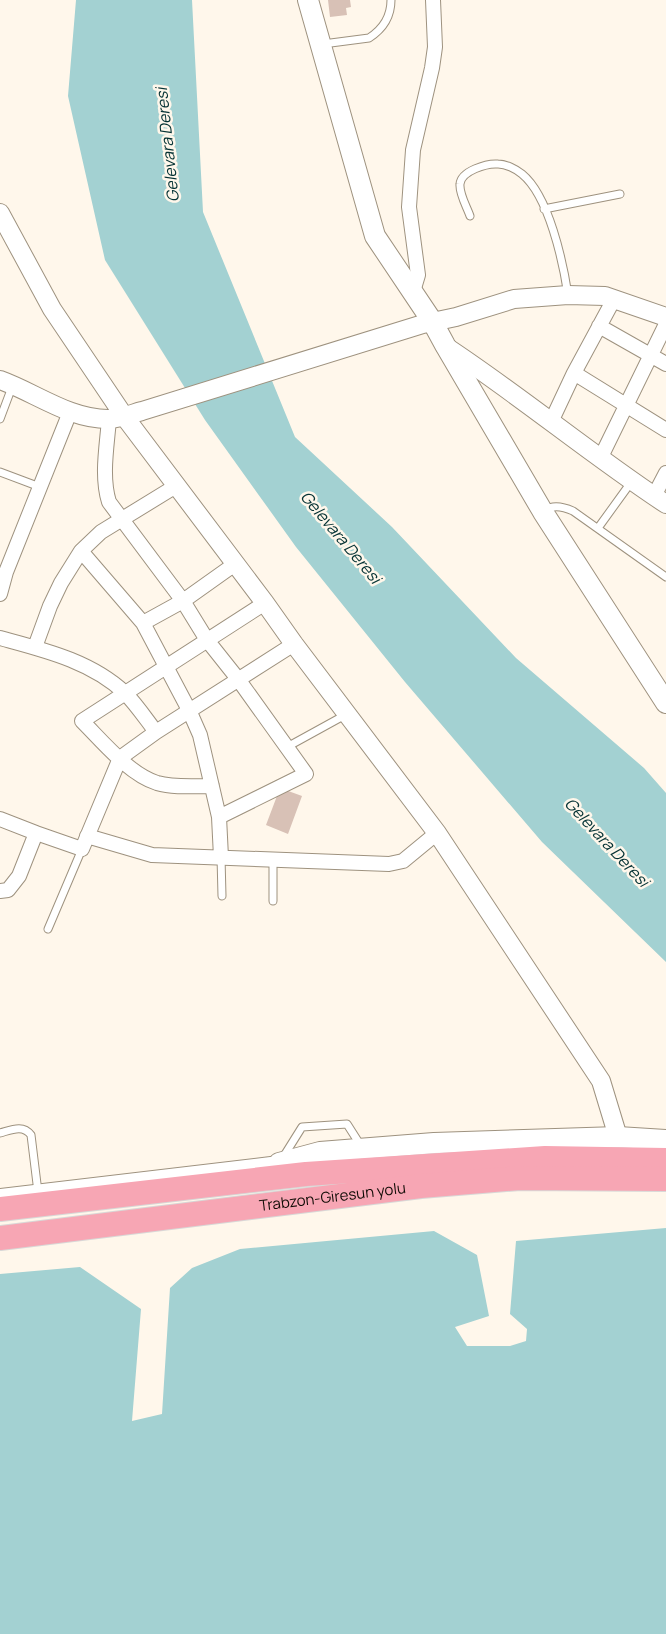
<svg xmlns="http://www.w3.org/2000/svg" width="666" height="1634" font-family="Manrope,sans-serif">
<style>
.water{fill:#a3d1d2}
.building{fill:#d8c1b6}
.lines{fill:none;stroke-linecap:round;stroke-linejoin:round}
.service-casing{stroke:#9e927f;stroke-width:9}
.minor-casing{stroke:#9e927f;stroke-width:16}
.tertiary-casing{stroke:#9e927f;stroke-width:20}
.secondary-casing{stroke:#9e927f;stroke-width:22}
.trunk-casing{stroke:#d9d8d7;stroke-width:26}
.service{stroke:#fff;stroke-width:7}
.minor{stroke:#fff;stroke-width:14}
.tertiary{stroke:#fff;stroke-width:18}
.secondary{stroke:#fff;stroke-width:20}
.trunk{stroke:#f7a6b4;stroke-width:24}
.labels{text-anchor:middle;stroke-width:5;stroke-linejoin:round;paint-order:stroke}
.street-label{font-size:15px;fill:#100b05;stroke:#fff7eb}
.water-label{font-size:16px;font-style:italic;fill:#043234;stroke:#fff7eb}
</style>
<rect width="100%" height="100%" fill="#fff7eb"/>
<path class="water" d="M76,0h116l11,212 92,225 97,90 124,131 128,110 22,25v169l-124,-120 -137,-160 -109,-135 -91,-127 -100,-160 -37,-164z
M666,1228v406h-666v-360l80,-7 61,42 -9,112 30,-7 8,-126 22,-20 48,-19 194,-18 43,24 12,61 -34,11 12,19h43l16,-5 1,-12 -17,-15 6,-73z"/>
<path class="building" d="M328,0h22l1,7 -5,1 1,7 -17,2z
M280,788l22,8 -14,38 -22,-9z"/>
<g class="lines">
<g class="service-casing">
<path id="service" d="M323,44l46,-6c14,-9 22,-21 22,-38
M544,209l76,-15
M470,216c-3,-9 -11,-22 -10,-32 1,-13 27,-21 38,-20 8,0 18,5 24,10 27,22 41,88 46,121
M0,419l12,-32
M0,472l40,15
M545,510c9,-6 19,-3 28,1l93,66
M598,528l34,-47
M287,747l60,-33
M221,857l1,39
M273,901v-42
M48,929l34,-80
M0,1133c11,-3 23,-9 31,2l7,57
M282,1159l20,-32 45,-3 14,22"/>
</g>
<g class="minor-casing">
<path id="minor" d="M411,290l4,-5 3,-10 -9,-68 4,-57 19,-82 3,-21 -2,-47
M599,326l67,38
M574,373l92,57
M109,419c-2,27 -8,57 0,83l74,99 24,39 31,39 68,95 -87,43
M551,422l23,-49 40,-74
M600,459l66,-135
M654,496l12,-23
M81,551l62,72 46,87 11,25 19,82 2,40
M0,594l6,-22 64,-160
M143,623l40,-22 52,-37
M0,638c44,12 91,23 125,55 11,11 21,26 31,39
M35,647l15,-41 11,-23 20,-32 20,-19 75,-46
M212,786c-18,0 -38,2 -55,-3 -28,-9 -54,-41 -75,-62l183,-118
M0,819l36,14 -17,43 -11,14 -8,1
M36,833l46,16 38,-91 36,-26 138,-88
M87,836l65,19 237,9 14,-3 34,-28
M0,1196l279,-33"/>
</g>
<g class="tertiary-casing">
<path id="tertiary" d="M0,213l52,96 72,107 141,187 29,41 143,189 164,248 17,56
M445,346c76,50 145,108 221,158
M0,380c36,13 69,39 108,39 11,0 23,-5 34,-8l281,-87 33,-7 58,-18 54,-4 37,1 61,21"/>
</g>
<g class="secondary-casing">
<path id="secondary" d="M308,0l67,236 57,85 13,24 98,167 123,191
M270,1179l9,-16 41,-11 114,-9 184,-6 48,3"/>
</g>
<g class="trunk-casing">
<g id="trunk">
<path d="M0,1209l306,-35 239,-16 121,2"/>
<path id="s1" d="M0,1238l421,-52 99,-8 146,1"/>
</g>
</g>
<use href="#service" class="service"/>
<use href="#minor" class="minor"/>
<use href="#tertiary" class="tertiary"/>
<use href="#secondary" class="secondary"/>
<use href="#trunk" class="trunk"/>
</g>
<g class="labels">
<g class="street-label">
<text dy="5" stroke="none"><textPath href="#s1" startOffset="335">Trabzon-Giresun yolu</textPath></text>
</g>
<g class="water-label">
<text transform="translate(167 145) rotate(-96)" y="6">Gelevara Deresi</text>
<text transform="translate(341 537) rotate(50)" y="6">Gelevara Deresi</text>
<text transform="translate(607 842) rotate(47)" y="6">Gelevara Deresi</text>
</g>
</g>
</svg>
